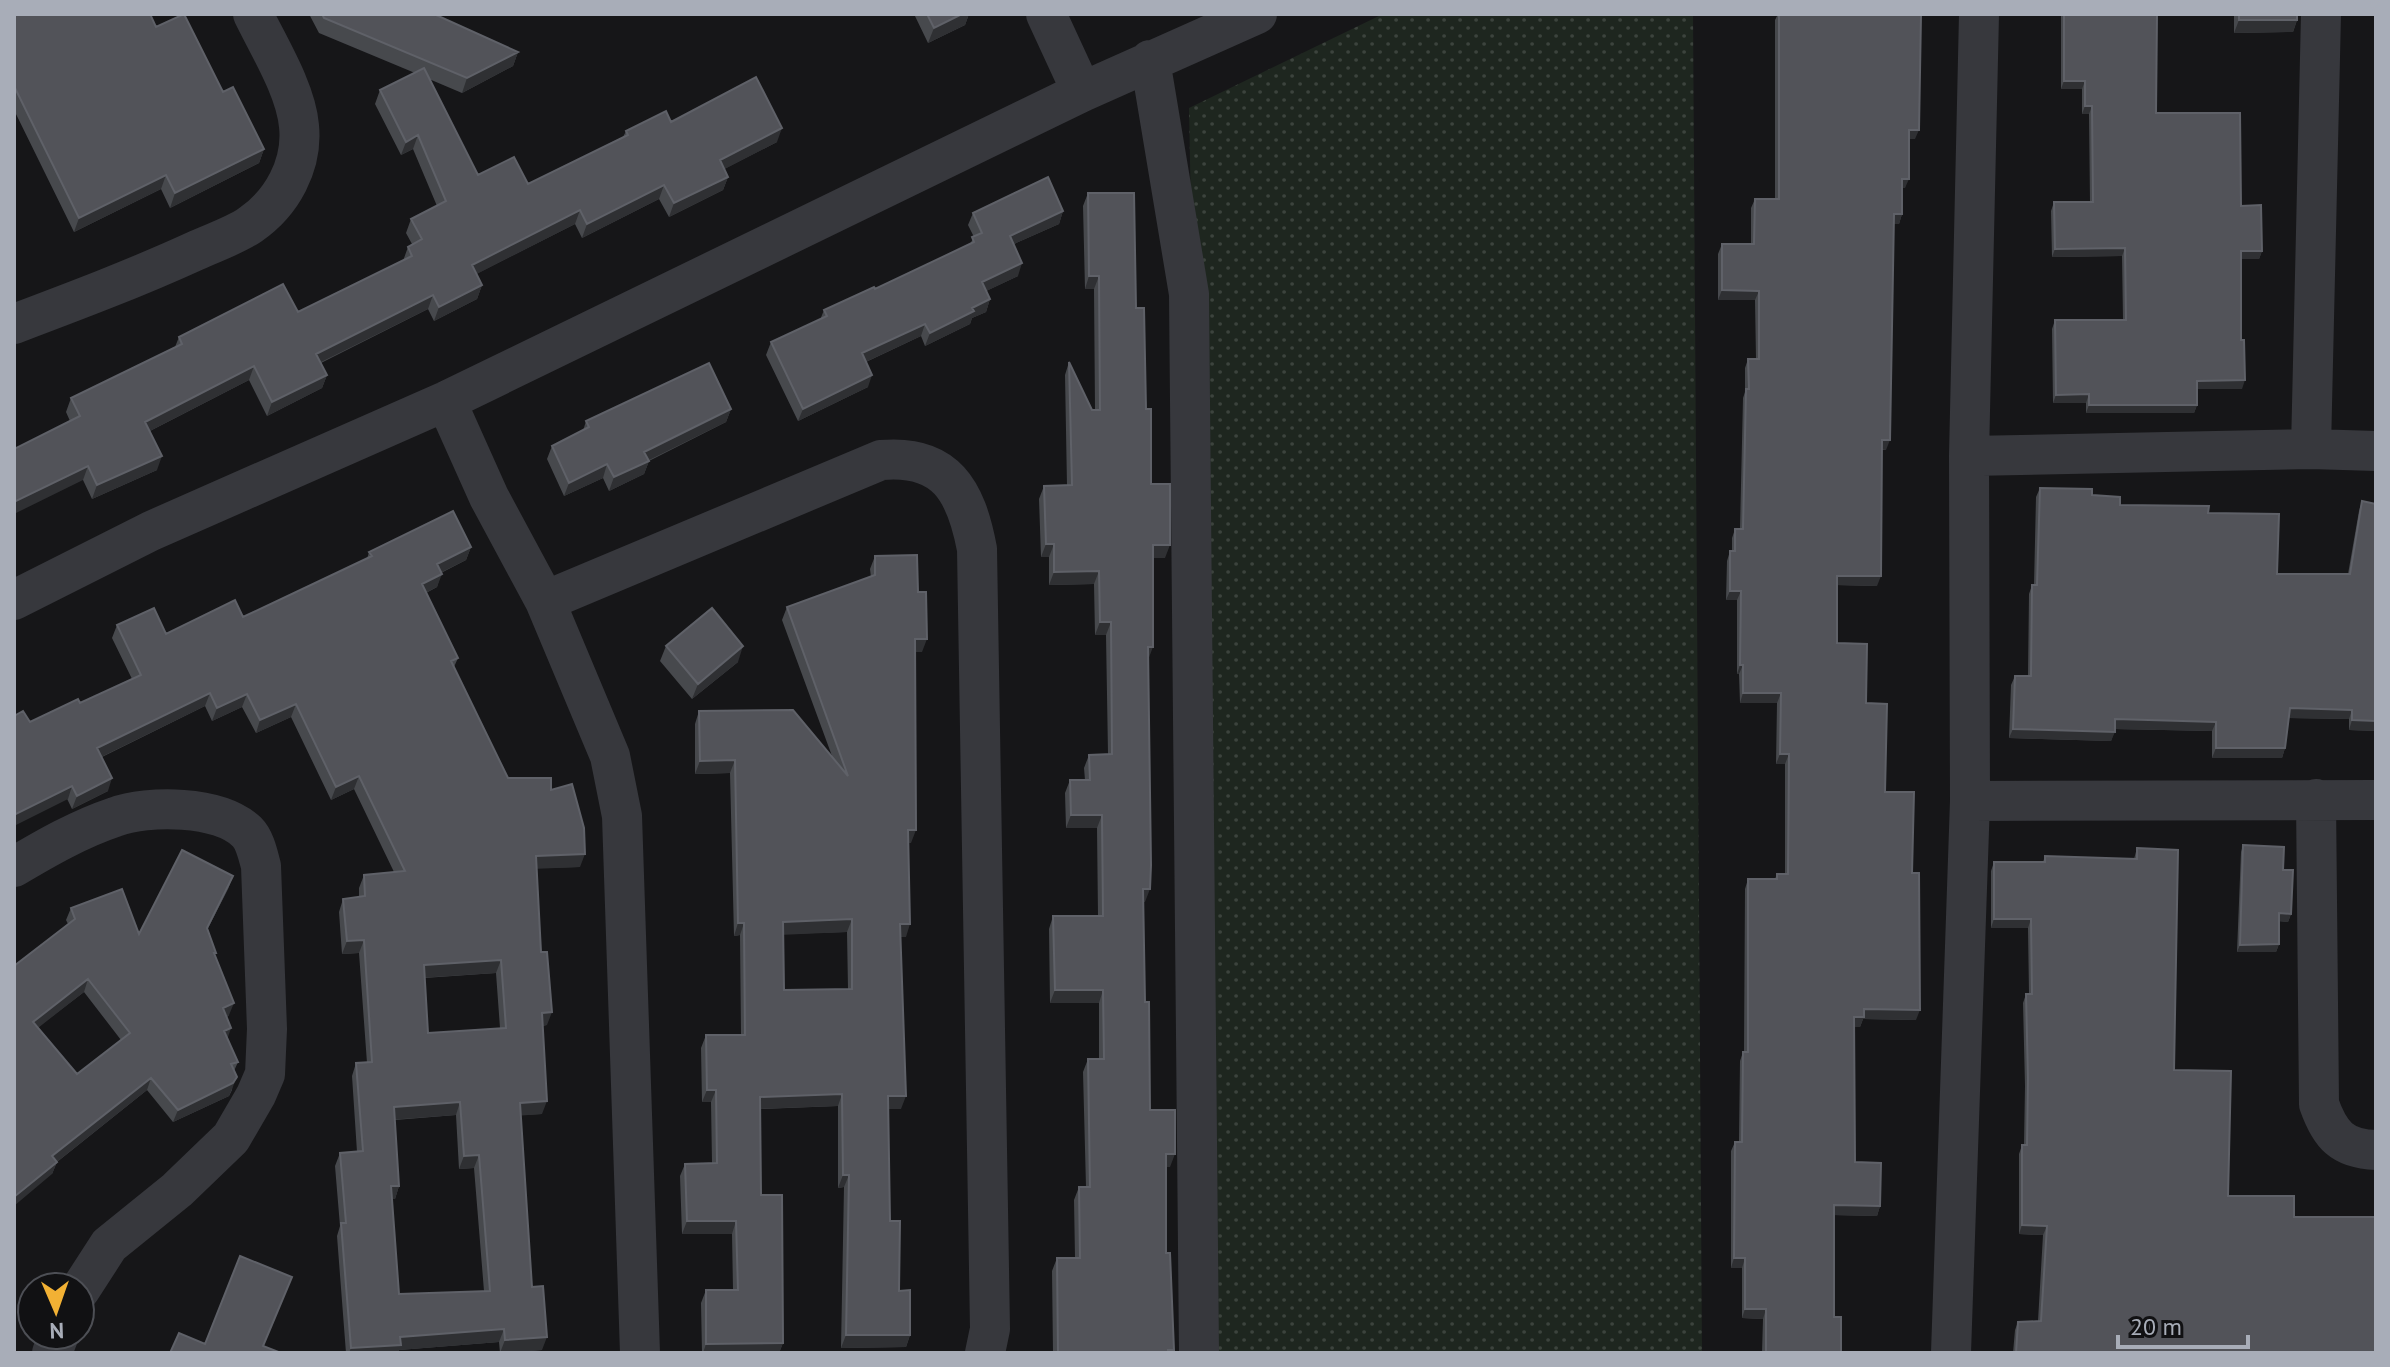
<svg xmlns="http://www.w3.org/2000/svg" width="2390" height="1367" font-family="'PT Sans',sans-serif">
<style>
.grass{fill:url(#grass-dots)}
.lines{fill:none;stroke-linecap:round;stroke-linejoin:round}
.street{stroke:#37383d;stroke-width:40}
.wall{fill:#47494d;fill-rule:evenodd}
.shaded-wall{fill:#2f3033}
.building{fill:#525359;stroke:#5f6168;stroke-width:2;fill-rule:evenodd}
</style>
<defs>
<pattern id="grass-dots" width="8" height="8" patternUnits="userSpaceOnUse" patternTransform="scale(2)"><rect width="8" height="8" fill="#1e261f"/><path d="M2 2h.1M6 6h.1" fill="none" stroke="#3c433d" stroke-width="1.8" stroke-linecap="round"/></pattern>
</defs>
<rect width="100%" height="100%" fill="#161618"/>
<path class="grass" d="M1383,14h310l9,1339h-489l-24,-1245z"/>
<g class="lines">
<path class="street" d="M1046,14l36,78
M1150,60l39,234 10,1059
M14,324c61,-23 122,-46 181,-73 17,-8 39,-15 55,-26 32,-22 53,-60 49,-99 -3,-36 -30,-79 -46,-112
M446,401l43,96 56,104 65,155 12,60 18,537
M2311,449l10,-435
M1969,456l342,-7 65,2
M14,600l137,-69 295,-130 636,-309 175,-78
M545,601l336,-141c65,-6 85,31 96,89l13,780 -5,24
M2316,799l3,305c11,31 23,45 57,46
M1970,801l406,-1
M14,867c32,-19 65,-38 101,-50 33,-12 104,-12 132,15 8,8 11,23 14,34l6,163 -2,45 -9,21 -25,43 -54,52 -68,55 -29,45
M52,1353l7,-18
M1951,1353l19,-552 -1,-345 10,-442"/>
</g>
<path class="wall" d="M14,14l142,13 67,65 41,57 -5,14 -89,45 -9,-19 -87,43 -60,-122z
M309,14h125l84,38 -5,14 -51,27 -33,-14 49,96 50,9 95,-47 3,-6 45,-9 106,20 -53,27 4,8 -5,13 -54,27 -10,-18 -77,39 -7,-14 -99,50 6,11 -5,14 -43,22 -6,-12 -107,54 6,12 -5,13 -55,28 -18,-36 -99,51 7,39 -65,29 -9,-19 -13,-59 -4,-9 5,-14 104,-51 4,-10 119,-25 105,-51 5,-14 4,-3 -6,-11 5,-14 26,-13 -24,-57 -12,6 -26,-51 5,-14 35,-17 -96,-40z
M914,14h55l-4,11 -37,18z
M1778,14h118l19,125h-6l-4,49h-3v26l-3,10h-5l-8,226h-4l-5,136 -40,-1v58l29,60 19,89 27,81 4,147 -53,-1 -3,8h-6l1,135 25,44 -3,10 -43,-1v102l7,36h-79l1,-34 -21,-1v-50h-11v-117l4,-9h4l1,-81 3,-9h1l1,-163 3,-10h27l2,-5h8v-110h-9l1,-61h-37l-1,-29h-2v-74h-11l1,-39 3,-10h2v-13l3,-9h5l3,-131 2,-6v-24l3,-9h8l-1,-59h-37v-46l4,-10h29v-36l4,-9h20v-179z
M2061,14h96l-1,99 85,93 21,45 -3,8h-18l1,130h-45v16l-3,8h-108v-10h-33l-1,-74 3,-9h68l-1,-64 -70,1 -1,-46 3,-9h36l-1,-88h-7v-25h-21z
M2234,14h63v6l-4,12 -59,1z
M1088,193l48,115 10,101 5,75 14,74h-12l-5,102 -3,242h-2l2,100 5,108 20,57h-4v86l8,97 -2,3h-119l-1,-82 5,-13h18l-1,-58 5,-13h7l-3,-115 5,-13h11v-56h-49l-1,-74 4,-13h45l-1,-88h-31l-1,-35 5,-13h15l-1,-12 5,-13 19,-1 -2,-119h-11l-1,-51 -45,1v-28h-8l-2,-58 5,-13h23l-2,-111 4,-13 23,48h3l-1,-121h-9l-2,-83z
M1063,211l-4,13 -45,20 4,32 -32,15 4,8 -4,13 -14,6 -2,6 -45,22 -4,-10 -55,26 2,25 -70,34 -32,-66 5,-13 49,-22 4,-10 51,-21 95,-45 4,-7 -6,-12 5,-12z
M731,409l-5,13 -77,39 -5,13 -35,17 -6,-13 -39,18 -17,-37 5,-13 31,-15 3,-10z
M2040,488l52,7 28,10 88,8 69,61h71l11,-63 3,-10 14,3v227l-27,-1v-11l-60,-1 -4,30 -3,10h-70v-27l-97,-2 -4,12 -102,-3 2,-53 4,-9h13l1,-82 3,-9h2l2,-88z
M471,547l-5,13 -25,13 -4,14 -11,6 32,65 -4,9 54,111 43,12 29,77 -43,1 4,84 6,73 -5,1v88l-21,1 11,172 10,63 -42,3 -1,-11 -100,8 -1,3h-52l-9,-117 3,-10 -5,-60 5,-13 17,-1 -5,-76 4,-13h11l-8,-110 -17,1 -3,-42 4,-13 16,-2v-9l5,-13 30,-3 -40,-83 -23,11 -40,-83 -35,16 -14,-26 -30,14 -7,-15 -103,51 6,34 -36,18 -42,-87 50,-19 52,-24 -20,-41 5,-13 49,9 77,-17 124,-58 2,-7zM496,973l4,55 -72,5 -4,-55zM456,1115l3,54 15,-1 10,123 -85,3 -7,-95h3l4,-13 -4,-66z
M875,556l43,36 4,60h-7l-4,191h-3l-2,94h-5v172h-13l2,112 9,70 11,44 -4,12 -65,1 3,-161 -6,1v-82l-78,3 1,86 22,148 -4,10h-77l-1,-50 5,-13h27l-1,-56h-50l-2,-58 5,-12 27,-1 -1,-61h-9l-1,-54 5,-13h35l-1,-100 -6,1 -4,-163 -35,1v-50l4,-13 133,45 -50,-136 5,-13 84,-30 -1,-8zM847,932l1,57 -64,1 -1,-56z
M666,646l72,16 -46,37 -32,-38z
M2243,845l40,25 8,44 -3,8 -9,-1v23l-3,8h-39l4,-100z
M2137,848l37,222 54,126 66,21 82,136h-363l2,-23 3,-8 20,-1 5,-86 -24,-1v-80l3,-9h2l1,-59 -2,-83 3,-9h3l-1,-66h-37v-57l3,-9h49l2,-6 89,3z
M233,876l-5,13 -21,41 22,85 -2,2v22l11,23 -4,9 -2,19 -3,6 -56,26 -26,-32 -90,72 -5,12 -38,-208 54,-42 -2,-4 5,-12 68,26zM84,992l37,48 -44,34 -39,-47z"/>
<path class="shaded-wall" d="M962,14h7l-4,11 -37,18 6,-15z
M2239,20h58l-4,12 -59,1z
M518,52l-5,14 -51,27 5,-15z
M2064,81h21l-3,8h-21z
M2085,106h7l-3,8h-7z
M782,128l-5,14 -62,32 5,-14z
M1909,130h10l-4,9h-10z
M418,135l-5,14 -12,6 5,-13z
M264,149l-5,14 -89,45 5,-15z
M166,175l-5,14 -87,43 5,-14z
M728,177l-5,13 -54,27 5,-14z
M1902,179h7l-4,9h-7z
M664,185l-5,14 -77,39 5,-14z
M580,210l-5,14 -108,55 5,-14z
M1063,211l-4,13 -54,24 5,-12z
M1894,214h8l-3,10h-9z
M2125,248l-3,8 -70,1 3,-8z
M2241,251h21l-3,8h-21z
M1022,263l-4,13 -40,19 4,-13z
M1089,276h10l-5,13h-9z
M482,285l-5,14 -43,22 5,-14z
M1722,290l37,1 -4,9h-37z
M433,295l-5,14 -117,58 5,-13z
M990,299l-4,13 -14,6 -2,6 -45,22 5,-13 42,-25z
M925,324l-4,12 -64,30 5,-13z
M254,366l-5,14 -109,56 5,-14z
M327,375l-5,13 -55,28 5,-14z
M872,375l-4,12 -70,34 5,-12z
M2245,380l-3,9h-48l3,-8z
M2089,394l-3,9h-33l3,-8z
M2089,405h108l-3,8h-108z
M731,409l-5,13 -87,43 5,-13z
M1882,440h8l-4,10 -7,-1z
M162,456l-5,14 -65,29 5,-14z
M649,461l-5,13 -35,17 5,-14z
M607,464l-4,14 -39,18 5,-13z
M88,466l-5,14 -69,34v-12z
M1046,544h8l-5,13h-8z
M1153,545h17l-5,13h-17z
M471,547l-5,13 -34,17 5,-13z
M1099,571l-5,13 -45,1 5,-13z
M442,574l-5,13 -20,10 5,-13z
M1837,576h44l-4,10 -43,-1z
M1730,591h11l-4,9h-11z
M1100,622h11l-5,13h-11z
M915,639h12l-5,13h-12z
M743,646l-5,16 -46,37 6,-15z
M1148,647h5l-5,13z
M1740,665h3l-4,9h-2z
M210,693l-5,13 -112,55 4,-13z
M1743,693h38l-4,10h-37z
M247,694l-5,13 -30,14 5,-13z
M296,704l-5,13 -35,16 4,-13z
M2290,708l62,2 -3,9 -62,-1z
M2115,719l101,3 -4,9 -100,-2z
M2352,720l24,1v10l-27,-1z
M2013,729l102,3 -4,9 -102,-3z
M2216,748h69l-3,10h-70z
M1780,754h9l-4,10h-9z
M735,760l-5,13 -35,1 5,-13z
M359,776l-5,13 -23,11 5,-13z
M112,778l-4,13 -36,18 5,-13z
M72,786l-4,13 -54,27v-11z
M1071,815h31l-5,13h-31z
M908,830h8l-5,13h-7z
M585,854l-5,13 -48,2 4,-13z
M233,876l-5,13 -26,51 5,-12z
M1143,889h7l-5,13h-7z
M2279,913l12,1 -3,8 -12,-1z
M852,919l-5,13 -68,3 4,-13z
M1994,919h37l-3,9h-37z
M738,923h6l-4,12 -6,1z
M900,924h10l-4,13h-10z
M364,940l-5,13 -17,1 5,-13z
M2279,944l-3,8h-39l3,-7z
M501,960l-5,13 -77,5 5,-13z
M88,979l-4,13 -55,43 4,-13z
M1055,990h48l-4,13h-49z
M234,1003l-5,12 -11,5 5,-12z
M1864,1009l56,1 -4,10 -53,-1 -3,8h-9l3,-10z
M552,1012l-5,13 -10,1 5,-13z
M231,1028l-4,12 -3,-9z
M237,1077l-8,19 -56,26 5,-12z
M151,1078l-4,12 -99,79 4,-13z
M707,1090h9l-5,12h-9z
M842,1094l-4,12 -83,3 5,-12z
M888,1096h18l-5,13h-18z
M547,1101l-5,13 -27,2 5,-13z
M460,1102l-4,13 -67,5 5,-13z
M1166,1154h9l-5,13h-9z
M479,1155l-5,13 -15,1 5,-13z
M57,1162l-5,12 -38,32v-9z
M843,1175h6l-5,12 -6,1z
M391,1186h8l-4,13h-9z
M1834,1205l46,1 -3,10 -47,-1z
M687,1221h49l-4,13h-50z
M2022,1225l25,1 -4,9 -24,-1z
M1734,1258h11l-3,10h-11z
M1745,1309h21l-3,10 -21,-1z
M504,1329l-5,13 -100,8 -1,3h-49l2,-5 49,-11z
M846,1335h64l-4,12 -65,1z
M547,1337l-5,13 -42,3 5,-13z
M783,1343l-4,10h-76l3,-9z"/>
<path class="building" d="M14,14h136l6,13 28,-13 39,78 10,-5 31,62 -89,44 -9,-18 -87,43 -65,-132z
M322,14h112l84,38 -51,26 -143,-60z
M927,14h35l-28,14z
M1779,14l142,1 -2,115h-10v49h-7v35h-8l-4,226h-8l-1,136h-44v67l30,1 -1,59 21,1 -2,88h29l-2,81h7l1,137 -56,-1v8h-10l1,145 26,1 -1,43 -46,-1v112h7v36h-75v-44h-21v-51h-11l1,-116h7l1,-90h5v-173h29v-5h11l1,-120h-9l1,-61h-38v-28h-3l1,-74h-11v-40h5v-22h8l3,-140h3l-1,-30h11v-68l-37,-1v-46h32l1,-45h24z
M2064,14h93l-1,99h84l1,93 20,-1 1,46h-21v89h3l1,40 -48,1v24h-108v-11l-33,1 -1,-75h71l-1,-72 -70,1 -1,-47h39l-1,-96h-7v-25h-21z
M2239,14h58v6h-58z
M424,68l54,107 36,-18 14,27 100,-49 -2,-4 40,-20 5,11 85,-45 26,51 -62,32 8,17 -54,26 -10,-18 -77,39 -7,-14 -108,55 10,20 -43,22 -6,-12 -117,59 11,21 -55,27 -18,-36 -109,56 17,34 -65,29 -9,-19 -74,36v-53l66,-33 -9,-18 111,-54 -3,-7 104,-53 15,28 114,-56 -4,-9 14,-8 -11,-20 35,-18 -28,-66 -12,7 -26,-52z
M1048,177l15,34 -53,25 12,27 -40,19 8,17 -18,9 2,3 -44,22 -5,-9 -63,29 10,22 -69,34 -32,-67 56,-26 -3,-6 50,-23 1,2 99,-47 -2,-5 10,-4 -9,-20z
M1088,193h46l2,115h8l2,101h5v75h19v61h-17v102h-5l3,218 -1,24h-7l2,113h4l1,108h25v44h-9v99h4l4,97h-6v3h-110l-1,-95h23l-1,-71h11l-2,-128h16l-1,-69h-48l-2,-74h50l-1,-101h-31l-1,-35h20l-1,-25 23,-1 -1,-132h-11l-1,-51 -45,1v-28h-8l-2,-58 28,-1 -3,-123 23,48h8l-1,-134h-10z
M709,363l22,46 -87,43 5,9 -35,16 -7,-13 -38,19 -17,-37 37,-19 -3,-6z
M2040,488l52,1v6l28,2v8l89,1 -1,7 71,1 -2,60h73l12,-73 14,3v217l-24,-1v-10l-62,-2 -5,40h-69v-26l-101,-3v13l-102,-3 2,-53h16l1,-91h5z
M453,511l18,36 -34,17 5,10 -20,10 36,74 -7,3 57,117h43v12l21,-6 12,44 1,26 -49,2 5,96h6l5,60 -10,1 5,88 -27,2 12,184 11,-1 4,51 -42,3 -1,-11 -104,8 1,8 -50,3 -10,-125h5l-6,-70 23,-2 -7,-88 16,-1 -8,-122 -17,1 -4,-42 22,-3 -1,-21 41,-4 -46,-95 -23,11 -40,-83 -36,16 -13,-26 -30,14 -7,-15 -113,55 15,30 -35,18 -5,-10 -58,29v-99l9,-5 7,11 48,-23 2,4 61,-28 -24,-50 37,-17 12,26 69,-34 8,17 129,-61 -3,-4zM501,960l5,68 -78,5 -4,-68zM460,1102l4,54 15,-1 11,136 -91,3 -8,-108h8l-5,-79z
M917,555l1,37h8l1,47h-12l1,191h-8l2,94h-10l6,172h-18l2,125h10l-1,70 11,-1v45h-64l3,-160h-6l-1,-81 -82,3 1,98h21l1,148 -77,1v-54h32l-2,-69h-49l-2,-57 32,-1 -1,-73h-9l-1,-55h39l-1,-112h-6l-3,-163 -35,1 -1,-50 94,-1 55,66 -61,-169 88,-32v-19zM852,919v70l-68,1 -1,-68z
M712,608l31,38 -45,38 -32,-38z
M2243,845l41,2 -1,23h10l-2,44 -12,-1v31l-39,1z
M2137,848l41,2 -4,220 57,1 -3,125h66v21h82v136h-360l2,-31 23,-1 6,-95 -25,-1v-80h5l1,-67 -2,-84h6l-1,-75h-37v-57h51v-6l92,3z
M182,850l51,26 -26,52 9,25h-2l20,50 -11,5 8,20 -7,3 14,31 -7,2 6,13 -4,6 -55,27 -27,-32 -99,78 5,6 -43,35v-231l61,-47 -4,-11 51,-19 17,45zM88,979l42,54 -53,41 -44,-52z
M240,1256l52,21 -29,69 18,7h-111l9,-20 26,11z"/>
<rect width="2390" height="1367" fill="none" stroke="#a8adb8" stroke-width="32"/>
<g transform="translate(56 1311) rotate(178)"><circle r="38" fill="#111113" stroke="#4d4f55" stroke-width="2"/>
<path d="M0-6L14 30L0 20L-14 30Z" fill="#f2b134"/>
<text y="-12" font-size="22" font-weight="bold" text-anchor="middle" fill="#a8adb8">N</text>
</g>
<path d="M2118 1335v12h130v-12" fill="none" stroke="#a8adb8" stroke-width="4"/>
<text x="2130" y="1335" font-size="24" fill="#a8adb8" stroke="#111113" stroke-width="6" paint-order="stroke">20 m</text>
</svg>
